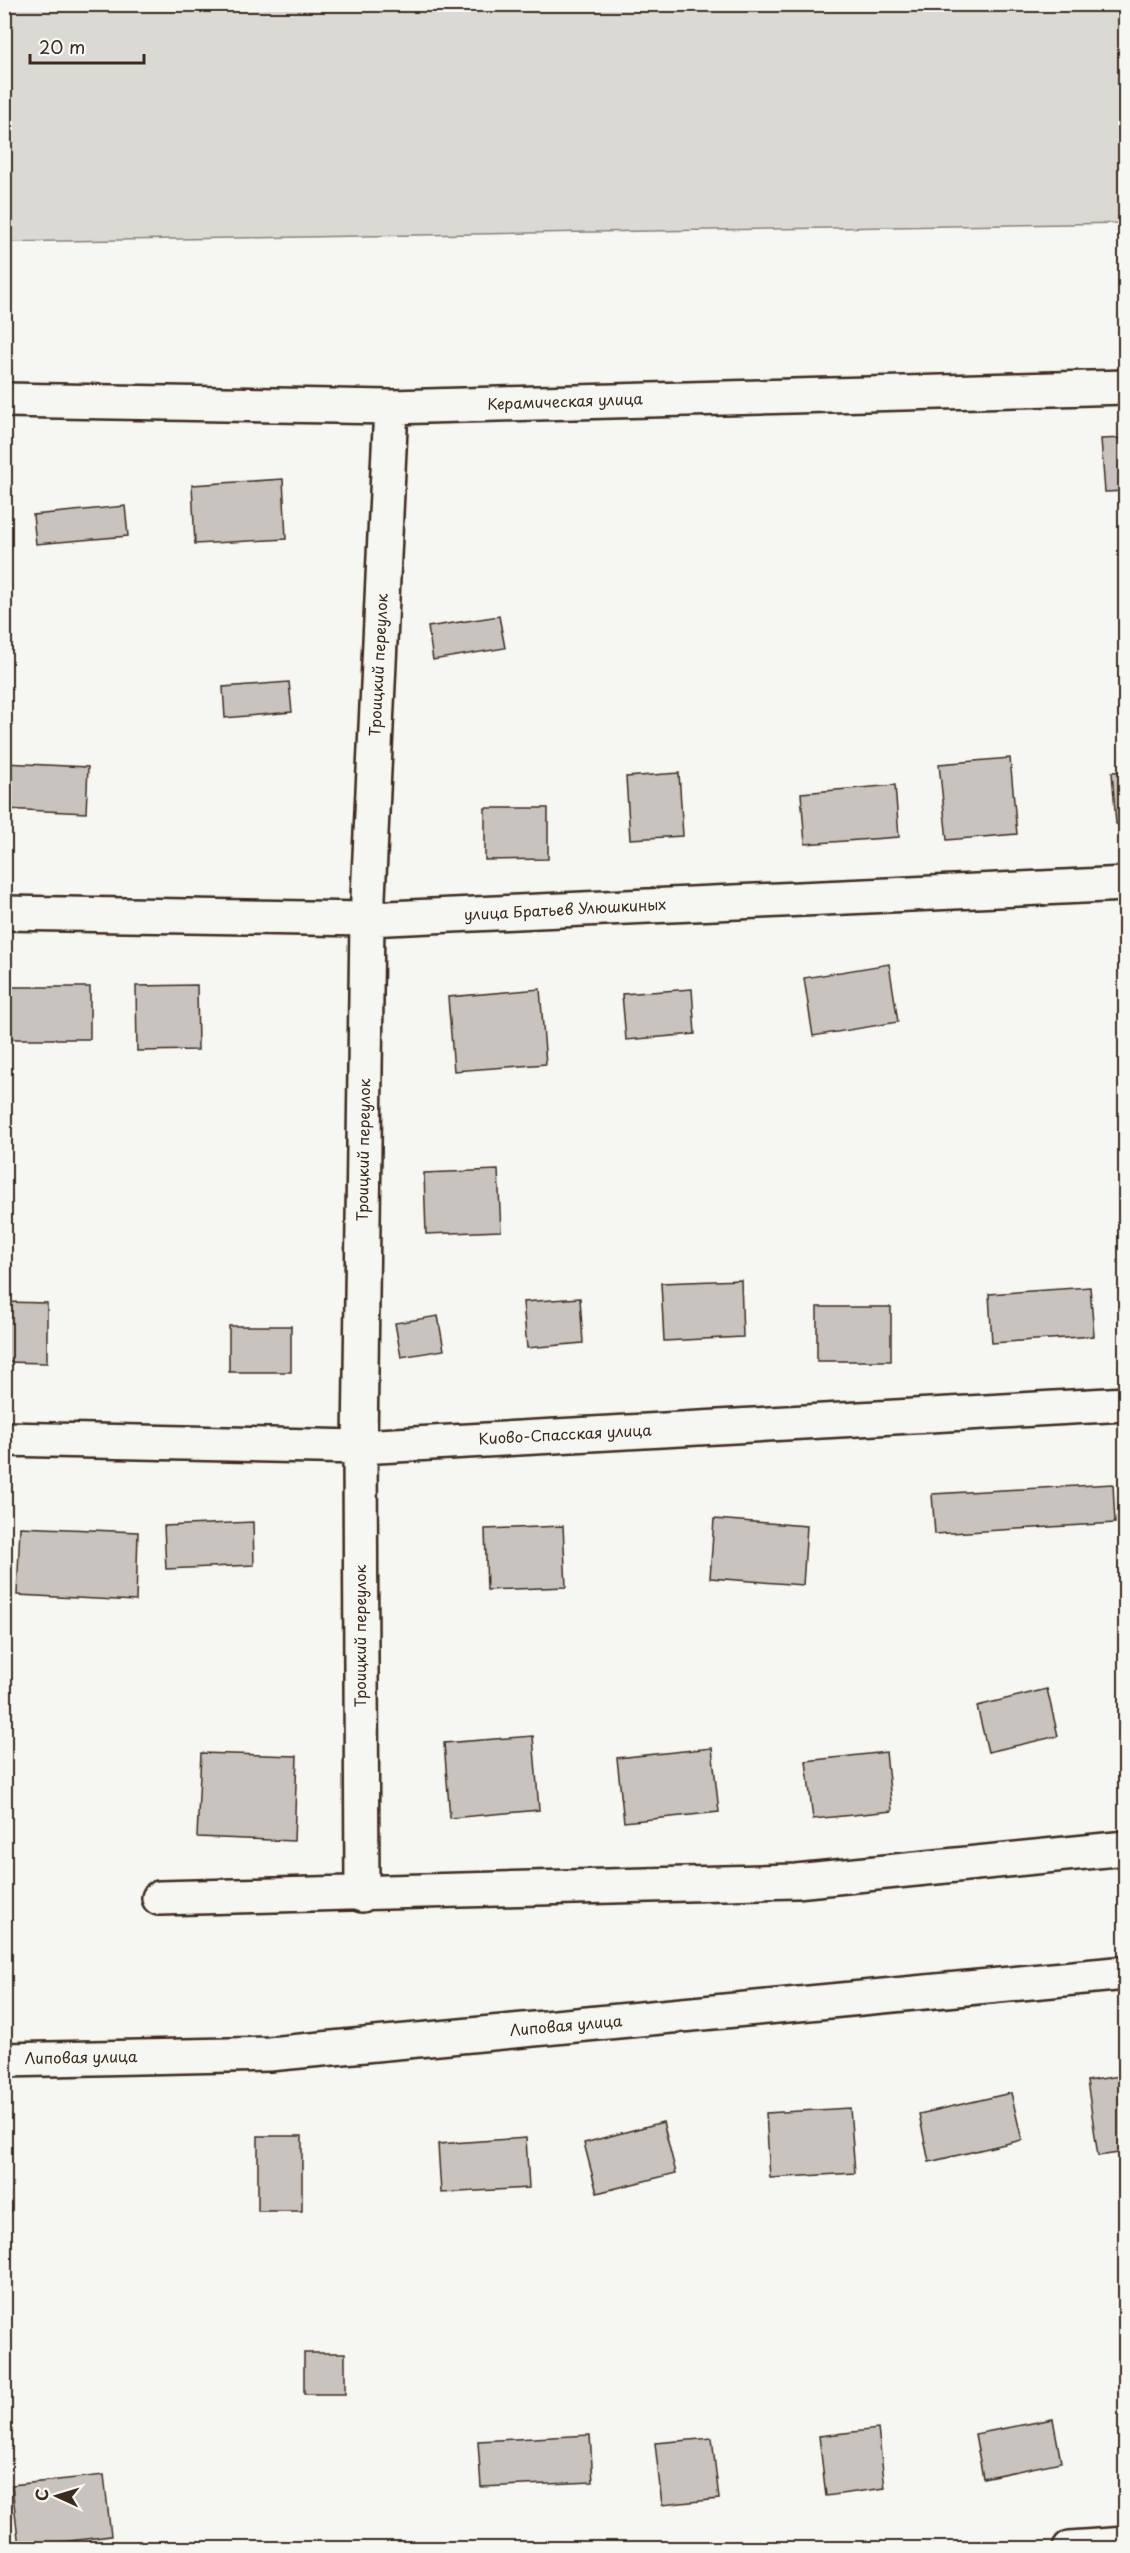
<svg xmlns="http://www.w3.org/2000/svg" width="1130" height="2553" font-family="'Playpen Sans',sans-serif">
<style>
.green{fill:#dad9d3;stroke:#8a8278;stroke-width:1.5}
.building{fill:#c8c3be;stroke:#3b2a1e;stroke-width:1.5}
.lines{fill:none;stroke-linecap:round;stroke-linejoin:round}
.minor-casing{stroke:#3b2a1e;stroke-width:38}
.minor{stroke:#f6f6f2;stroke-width:33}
.labels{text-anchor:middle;stroke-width:4.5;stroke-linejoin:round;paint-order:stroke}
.street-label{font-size:15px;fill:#3b2a1e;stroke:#f6f6f2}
</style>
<rect width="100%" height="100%" fill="#f6f6f2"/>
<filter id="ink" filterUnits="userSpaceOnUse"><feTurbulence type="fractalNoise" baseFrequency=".0167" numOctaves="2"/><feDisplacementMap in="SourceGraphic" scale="12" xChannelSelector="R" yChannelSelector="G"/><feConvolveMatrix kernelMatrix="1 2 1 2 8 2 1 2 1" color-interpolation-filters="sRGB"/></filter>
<g filter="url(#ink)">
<path class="green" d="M4,5h1121v218l-1120,19z"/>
<path class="building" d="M1126,438v53l-21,1 -4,-53z
M283,479l3,60 -91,5 -3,-59z
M125,506l3,30 -92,8 -3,-29z
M499,616l6,32 -72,12 -5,-33z
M289,682l3,30 -67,6 -2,-31z
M1010,758l7,76 -70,6 -8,-76z
M4,763l84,4 -2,46 -82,-4z
M1126,771v52l-10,1 -4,-52z
M679,773l4,63 -53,3 -4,-62z
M895,785l4,52 -94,7 -4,-51z
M485,808h63v51l-63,1z
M889,964l9,58 -85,14 -9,-58z
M197,985l1,65 -61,1 -1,-65z
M7,987h83v52h-82z
M540,989l6,75 -92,7 -6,-74z
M692,989l3,45 -69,6 -4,-46z
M498,1170l3,61 -75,3 -2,-61z
M741,1280l2,57 -79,4 -3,-58z
M1090,1287l4,49 -102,7 -3,-49z
M580,1298l3,45 -56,5 -4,-46z
M4,1302l43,1v60l-43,-1z
M817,1307h74v54h-74z
M438,1316l6,34 -43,7 -6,-34z
M229,1326h62v46h-62z
M1113,1484l2,39 -180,11 -3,-40z
M714,1519l93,7 -4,59 -93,-7z
M253,1522l1,43 -88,4 -2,-43z
M563,1526l3,61 -79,3 -2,-61z
M20,1527l118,5 -2,69 -119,-6z
M1047,1689l11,47 -70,16 -11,-46z
M533,1736l6,74 -89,8 -6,-75z
M712,1748l7,64 -95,10 -7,-64z
M886,1752l6,59 -79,8 -7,-58z
M201,1753l96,3 -3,85 -97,-4z
M1126,2075v77l-28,4 -11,-75z
M1011,2093l11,47 -93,22 -10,-48z
M850,2108l5,65 -85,5 -4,-65z
M663,2122l13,51 -79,20 -13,-50z
M258,2136h44v75h-44z
M526,2138l3,50 -88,5 -3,-49z
M4,2161l7,50 -7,1z
M304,2353h41v41h-41z
M1053,2419l8,43 -78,16 -8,-44z
M878,2429l7,59 -59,8 -7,-60z
M590,2435l3,47 -112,5 -3,-46z
M712,2438l7,61 -57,6 -7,-62z
M104,2475l7,61 -92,11 -7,-62z"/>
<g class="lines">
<g class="minor-casing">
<path id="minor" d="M4,400l387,7 735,-20
M4,913l363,6 759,-35
M4,1439l356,8 766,-43
M362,1895l-2,-448 7,-528 24,-512
M159,1898l637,-17 330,-33
M4,2060l265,-6 857,-81
M1070,2548l56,-4"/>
</g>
<use href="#minor" class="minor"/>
</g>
</g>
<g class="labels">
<g class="street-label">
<text transform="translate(565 402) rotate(-2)" y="5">Керамическая улица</text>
<text transform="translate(379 665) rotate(-87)" y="5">Троицкий переулок</text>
<text transform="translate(565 910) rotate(-3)" y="5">улица Братьев Улюшкиных</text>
<text transform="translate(364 1150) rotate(-89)" y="5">Троицкий переулок</text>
<text transform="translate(565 1435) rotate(-3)" y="5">Киово-Спасская улица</text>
<text transform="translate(361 1636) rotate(-90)" y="5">Троицкий переулок</text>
<text transform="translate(566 2026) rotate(-5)" y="5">Липовая улица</text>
<text transform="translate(81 2058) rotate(-1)" y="5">Липовая улица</text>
</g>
</g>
<rect width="1130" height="2553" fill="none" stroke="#f6f6f2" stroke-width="24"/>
<rect x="12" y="12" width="1106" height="2529" fill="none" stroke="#3b2a1e" stroke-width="2" filter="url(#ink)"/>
<g transform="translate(57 2496) rotate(274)" stroke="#f6f6f2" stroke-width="4.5" paint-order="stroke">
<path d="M0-4.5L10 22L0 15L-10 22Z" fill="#3b2a1e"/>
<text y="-9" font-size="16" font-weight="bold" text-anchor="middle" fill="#3b2a1e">С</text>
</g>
<path d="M30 54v9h114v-9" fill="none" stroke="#3b2a1e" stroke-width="3"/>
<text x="39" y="54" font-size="18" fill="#3b2a1e" stroke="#f6f6f2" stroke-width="4.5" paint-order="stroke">20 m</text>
</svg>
